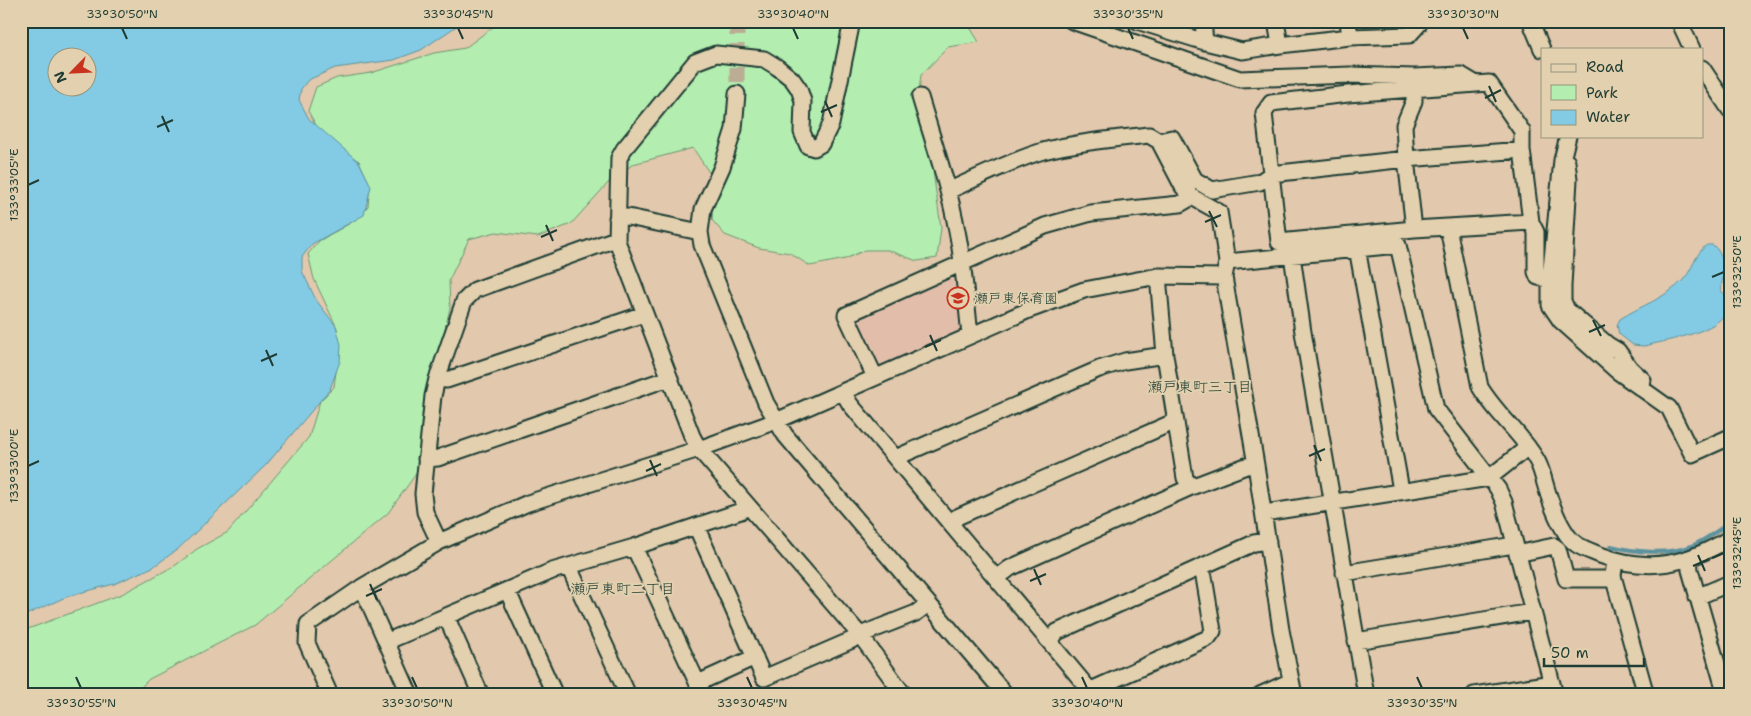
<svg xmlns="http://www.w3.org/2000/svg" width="1751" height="716" font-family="'Shantell Sans','Klee One',sans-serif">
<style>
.built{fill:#e2beaa}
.green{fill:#b4edb0;stroke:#6a9572}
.water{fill:#83cbe4;stroke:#5b929e;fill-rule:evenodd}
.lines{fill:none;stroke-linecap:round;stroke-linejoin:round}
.stream{stroke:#5b929e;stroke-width:4}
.minor-tunnel{stroke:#bbac94;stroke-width:15;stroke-dasharray:15 8;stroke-linecap:butt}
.minor-casing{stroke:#1f3d34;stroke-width:19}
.minor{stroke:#e2d0ae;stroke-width:15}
.ticks{fill:none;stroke:#1f3d34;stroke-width:2}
.labels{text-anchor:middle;stroke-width:4;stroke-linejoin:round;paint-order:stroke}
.poi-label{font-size:14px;fill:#1f3d34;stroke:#e2d0ae;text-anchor:start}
.neighbourhood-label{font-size:15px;fill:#1f3d34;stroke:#e2d0ae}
.neatline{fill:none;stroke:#1f3d34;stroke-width:2}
.ticks-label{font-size:12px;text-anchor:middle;fill:#1f3d34}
</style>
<rect width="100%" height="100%" fill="#e2c8ac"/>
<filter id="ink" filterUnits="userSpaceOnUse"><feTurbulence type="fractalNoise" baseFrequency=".02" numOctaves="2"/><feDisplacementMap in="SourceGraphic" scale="10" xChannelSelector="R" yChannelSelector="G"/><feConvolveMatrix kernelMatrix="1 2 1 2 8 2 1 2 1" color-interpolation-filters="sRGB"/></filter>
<g filter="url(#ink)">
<path class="built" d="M949,274l9,5 4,45 -5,10 -75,32 -10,-3 -16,-38 4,-10z"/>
<path class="green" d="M501,21h64l7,3 4,-3h385l10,8 8,13 -31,5 -27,28 -4,32 10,22 14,99 -4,30 -20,3 -29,-11h-23l-20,9 -35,7 -20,-13 -31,-5 -34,-13 -13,-15 2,-40 -21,-32 -60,16 -24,18 -38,42 -33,13 -42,-5 -27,7 -20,41 1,28 -21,89 -11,74 -30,42 -133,112 -106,54 -16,16h-112v-62l7,-4 94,-35 54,-29 21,-16 31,-17 81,-95 11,-36 14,-14 5,-37 -2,-22 -23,-49 -6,-25 11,-13 35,-20 14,-15 2,-21 -11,-24 -34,-20 -17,-30 8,-24 21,-9 34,-5 63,-20 31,-5z"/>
<path class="water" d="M21,21h443l-43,29 -27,10 -59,8 -27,12 -7,9 -2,11 10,19 50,43 12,24 -7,29 -52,29 -10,13v14l14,29 20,26 5,19 -1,16 -10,28 -64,76 -88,84 -25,18 -39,17 -46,12 -47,21zM58,58h30v30h-30z
M1707,245h6c14,13 10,28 8,46l6,5c0,6 0,14 -3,19 -12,18 -59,26 -80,31l-11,-1 -14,-11 -2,-9 3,-6c20,-13 46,-21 63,-39 10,-10 12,-27 24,-35z"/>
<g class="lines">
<path class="stream" d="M1611,546c23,6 56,9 78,1 14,-5 28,-16 41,-25"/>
<path class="minor-tunnel" d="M737,21v73"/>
<g class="minor-casing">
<path id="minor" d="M852,21l-21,103 -10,20 -7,4 -6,-2 -6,-14 1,-31 -4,-12 -7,-10 -15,-12 -13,-8 -48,-5 -21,8 -71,87 -5,9 -2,83 75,195 7,13 161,186 44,60
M1072,21l168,58 110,-4 64,2 47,-2 15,9
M1137,21l68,21
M1203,21l2,21 37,9 38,-6 -4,-24
M1679,21l13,28
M1532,25l10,24
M1350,37l59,-2 10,-11 -1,-3
M1280,45l70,-8 -2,-16
M1702,68l28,42
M1414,90v11l-10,24 2,34 8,70 -135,13 -15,-129 7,-10 77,-9 141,-11 33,48v19l9,72 -117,7
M737,94l-3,35 -12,38 -19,42 -3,23 2,13 64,158 19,32 221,260
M920,97c13,44 29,89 37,134 7,34 9,69 13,104
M1159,141l24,46 9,10 27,15 8,50 -3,15 32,188 25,165 13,65
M1562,160l5,2 2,17 -6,107v15l4,9 41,35 10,6 12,17 13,12
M948,191c31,-14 62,-30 95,-40 35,-9 71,-12 106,-16l10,6 13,-3 23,42 17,10 48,-8 11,-8 135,-15 116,-9
M617,218l11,-1 72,15
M1531,222l5,10v40l2,5 12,3v25l11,16 56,50 52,37 23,46 38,-17
M1448,228l32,159c16,27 41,46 56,72 4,6 6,14 8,21 5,18 10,34 20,50 9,16 19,18 36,25 48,18 87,10 130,-17
M1357,248l44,242
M1292,255l11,77 63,363
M1227,262l171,-17 38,164 62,80 6,13 51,193
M1158,276l7,79 20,123 6,9
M1550,280l12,-120 6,-24
M875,377l-29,-62 199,-89 46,-13 89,-9 12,-7
M437,379l10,1 197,-66
M843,392l7,12 244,291
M426,459l12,-1 231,-80
M897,460l5,-5 197,-86 26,-8 40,-6
M1264,513l225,-35 39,-31
M951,524l6,-7 212,-93 7,-1
M696,526l68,152 88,-38 8,-5 56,-22 12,-9
M439,542l-14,-30 -2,-18 10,-98 4,-17 27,-78 11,-11 135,-49h7
M634,547l69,148
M1517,554l37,-8 4,3 8,30h48
M1689,558l1,12 36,125
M1615,560l-2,16 33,119
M570,566l3,10 55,119
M1344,573l170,-28
M997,578l13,-10 181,-81 55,-21 10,-1
M362,587l48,108
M507,590l48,105
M1697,597l33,-14
M446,616l35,79
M388,641l164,-70 82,-24 107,-36 6,-6
M1050,641l7,-9 197,-89 14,-2
M1356,641l176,-29
M698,683l57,-26
M1091,690l117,-52 5,-7 -9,-54 -4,-10
M330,695l-23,-52 1,-19 54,-37 77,-45 89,-39 171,-54 77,-28 253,-111 55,-20 74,-14 66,1
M1260,695l31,-14
M1474,695l78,-12"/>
</g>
<use href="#minor" class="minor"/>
</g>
</g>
<path class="ticks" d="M122,28l5,11M458,28l5,11M793,28l5,11M1128,28l5,11M1463,28l5,11M1489,86l7,16M1485,98l16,-8M825,101l7,16M821,112l16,-7M162,116l7,16M157,127l16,-7M28,185l11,-5M1209,211l8,16M1205,222l16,-7M546,225l7,16M541,237l16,-7M1712,277l12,-5M1593,320l8,16M1589,332l16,-7M930,335l7,16M925,347l16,-7M266,350l7,16M261,361l16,-7M1314,445l7,16M1309,456l16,-7M650,460l7,16M28,466l11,-5M646,471l15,-7M1698,555l7,16M1712,558l12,-5M1693,566l16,-7M1034,569l7,16M1030,581l16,-7M370,584l7,16M366,596l16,-7M76,677l5,11M412,677l5,11M747,677l5,11M1082,677l5,11M1417,677l5,11"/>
<defs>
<g id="school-ring" transform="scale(1.125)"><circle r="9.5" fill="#e2d0ae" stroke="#c8321e" stroke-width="1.5"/><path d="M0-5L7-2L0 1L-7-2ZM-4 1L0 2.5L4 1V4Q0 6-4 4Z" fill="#c8321e"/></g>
</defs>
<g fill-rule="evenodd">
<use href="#school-ring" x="958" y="298"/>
</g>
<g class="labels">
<g class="poi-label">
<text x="974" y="303">瀬戸東保育園</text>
</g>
<g class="neighbourhood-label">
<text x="1200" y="392">瀬戸東町三丁目</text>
<text x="623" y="594">瀬戸東町二丁目</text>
</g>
</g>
<rect width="1751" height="716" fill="none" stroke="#e2d0ae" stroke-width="55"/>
<rect x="1541" y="48" width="162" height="90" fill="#e2d0ae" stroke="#94957d"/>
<rect x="1551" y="64" width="25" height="8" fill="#e2d0ae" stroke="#94957d"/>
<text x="1586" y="72" font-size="15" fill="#1f3d34">Road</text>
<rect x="1551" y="85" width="25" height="15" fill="#b4edb0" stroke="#94957d"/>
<text x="1586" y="98" font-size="15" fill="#1f3d34">Park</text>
<rect x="1551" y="110" width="25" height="15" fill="#83cbe4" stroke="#94957d"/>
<text x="1586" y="122" font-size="15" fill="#1f3d34">Water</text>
<g transform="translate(72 72) rotate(246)"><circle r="24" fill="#e2d0ae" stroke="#94957d"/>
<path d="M0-4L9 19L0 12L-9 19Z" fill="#c8321e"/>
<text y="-8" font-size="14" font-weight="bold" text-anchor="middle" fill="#1f3d34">N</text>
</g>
<path d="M1544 658v8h100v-8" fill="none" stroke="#1f3d34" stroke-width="2.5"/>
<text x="1551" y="658" font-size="15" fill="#1f3d34" stroke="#e2d0ae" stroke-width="4" paint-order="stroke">50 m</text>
<rect x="28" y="28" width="1696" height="660" class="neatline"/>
<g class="ticks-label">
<text x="122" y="18">33°30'50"N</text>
<text x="458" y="18">33°30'45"N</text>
<text x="793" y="18">33°30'40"N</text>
<text x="1128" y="18">33°30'35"N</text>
<text x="1463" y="18">33°30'30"N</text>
<text transform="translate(14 185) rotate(-90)" y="4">133°33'05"E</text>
<text transform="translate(1737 272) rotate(-90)" y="4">133°32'50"E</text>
<text transform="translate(14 466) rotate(-90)" y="4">133°33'00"E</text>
<text transform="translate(1737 553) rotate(-90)" y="4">133°32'45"E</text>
<text x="81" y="707">33°30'55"N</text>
<text x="417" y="707">33°30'50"N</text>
<text x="752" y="707">33°30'45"N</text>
<text x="1087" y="707">33°30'40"N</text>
<text x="1422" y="707">33°30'35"N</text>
</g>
</svg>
